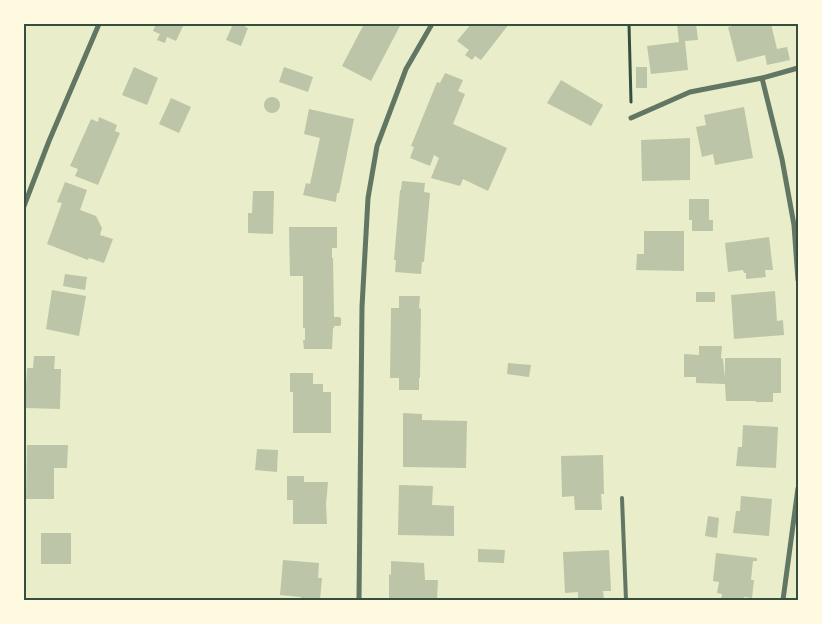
<svg xmlns="http://www.w3.org/2000/svg" width="822" height="624" font-family="'Open Sans',sans-serif">
<style>
.building{fill:#bcc5a7}
.lines{fill:none;stroke-linecap:round;stroke-linejoin:round}
.path{stroke:#344e41;stroke-width:3}
.service{stroke:#617663;stroke-width:4}
.minor{stroke:#617663;stroke-width:5}
.neatline{fill:none;stroke:#344e41;stroke-width:2}
</style>
<rect width="100%" height="100%" fill="#e9edc9"/>
<path class="building" d="M156,24h28l-8,17 -9,-4 -2,6 -8,-3 3,-6 -7,-3z
M233,24h14l-2,3 3,1 -7,18 -15,-6z
M364,24h37l-30,57 -29,-15z
M471,24h38l-28,36 -6,-4 -3,4 -7,-5 4,-5 -12,-9z
M677,24h19l2,16 -13,1 3,29 -37,4 -4,-28 32,-4z
M742,24h14l1,2 14,-2 6,25 10,-2 3,13 -23,5 -2,-10 -28,7 -9,-35z
M134,67l24,11 -11,27 -25,-10z
M284,67l29,10 -5,15 -29,-10z
M636,67h11v21h-11z
M445,73l18,7 -5,11 7,3 -12,30 54,24 -19,43 -25,-12 -3,7 -29,-8 8,-20 -5,-3 -4,11 -20,-8 4,-11 -3,-1 26,-64 3,1z
M561,80l42,25 -12,21 -44,-23z
M264 105a8 8 0 1 1 16 0a8 8 0 1 1-16 0Z
M171,98l20,9 -12,26 -20,-9z
M744,107l9,51 -38,7 -2,-11 -11,3 -6,-30 10,-2 -2,-10z
M309,109l45,10 -15,74h-2l-1,9 -33,-7 3,-12 4,1 10,-46 -16,-4z
M99,117l18,8 -2,6 5,2 -22,52 -23,-9 3,-7 -8,-3 21,-47 7,3z
M690,138v42l-48,1 -1,-41z
M402,181l23,2 -1,9 6,1 -6,69h-2l-1,12 -26,-2 1,-12h-2l6,-70h1z
M65,182l22,8 -7,20 16,6 6,12 -2,7 13,4 -9,24 -15,-5 -1,2 -41,-16 15,-41 -5,-1z
M253,191h21l-1,43 -25,-1v-20h4z
M689,199h20v21h4v11h-21v-11h-3z
M289,227h48v21h-5v10h1l1,59h5l2,1v7l-2,1h-5v2h-1l-1,21h-28l-1,-9h2v-12h-2v-52h-13z
M644,231h40v40l-48,-1 1,-16h7z
M769,237l4,33h-8l1,7 -20,2v-6h-2l-1,-3 -15,2 -3,-29z
M65,274l22,3 -2,13 -22,-4z
M52,290l34,6 -7,40 -33,-7z
M775,291l2,30 6,-1 1,15 -50,4 -3,-44z
M696,292h19v10h-19z
M399,296h21l-1,13 2,-1 -1,70h-1v12h-20v-12h-9l1,-70h8z
M699,346h23l-1,12 2,1 2,19v-20h56v35h-8v9h-17v-1h-30l-1,-17 -29,-1v-6h-12v-23l15,1z
M34,356h21l-1,13h7l-1,40 -35,-1 2,-40h6z
M508,363l23,2 -2,12 -22,-3z
M290,373h23v11h10v8h8v41h-38v-41h-3z
M403,413l19,1v6l45,1 -1,47 -63,-1z
M743,425l35,2 -2,41 -40,-2 2,-19h4z
M27,445h41l-1,23h-13v31h-28z
M257,449l21,1 -1,22 -22,-2z
M603,455l1,39h-3l1,16h-27l-1,-14 -12,1 -1,-41z
M287,476h17v6h24l-2,22 1,20h-34v-24h-6z
M399,485l34,1 -1,19 22,1v30l-56,-1z
M741,496l31,3 -3,37 -36,-3 3,-22h4z
M708,516l11,2 -2,20 -12,-2z
M41,533h30v31h-30z
M478,549l27,1 -1,13 -26,-1z
M609,550l2,41h-8l1,9h-26v-8l-13,1 -2,-41z
M716,553l41,5v3h-4l-2,19h3l-2,18 -8,-1v3h-23l1,-6 -5,-1 2,-11 -6,-1z
M283,560l36,3 -1,15h4l-2,22h-19v-3l-21,-2z
M391,561l33,2 1,17h13l-1,20h-48v-26l2,1z"/>
<g class="lines">
<path class="path" d="M629,24l2,78"/>
<path class="service" d="M622,498l4,102"/>
<path class="minor" d="M798,68l-36,10 20,81 12,66 4,55
M631,118l59,-26 72,-14
M24,206l25,-65 50,-117
M359,600l3,-293 6,-109 9,-52 29,-77 26,-45
M783,600l15,-112"/>
</g>
<rect width="822" height="624" fill="none" stroke="#fefae0" stroke-width="50"/>
<rect x="25" y="25" width="772" height="574" class="neatline"/>
</svg>
